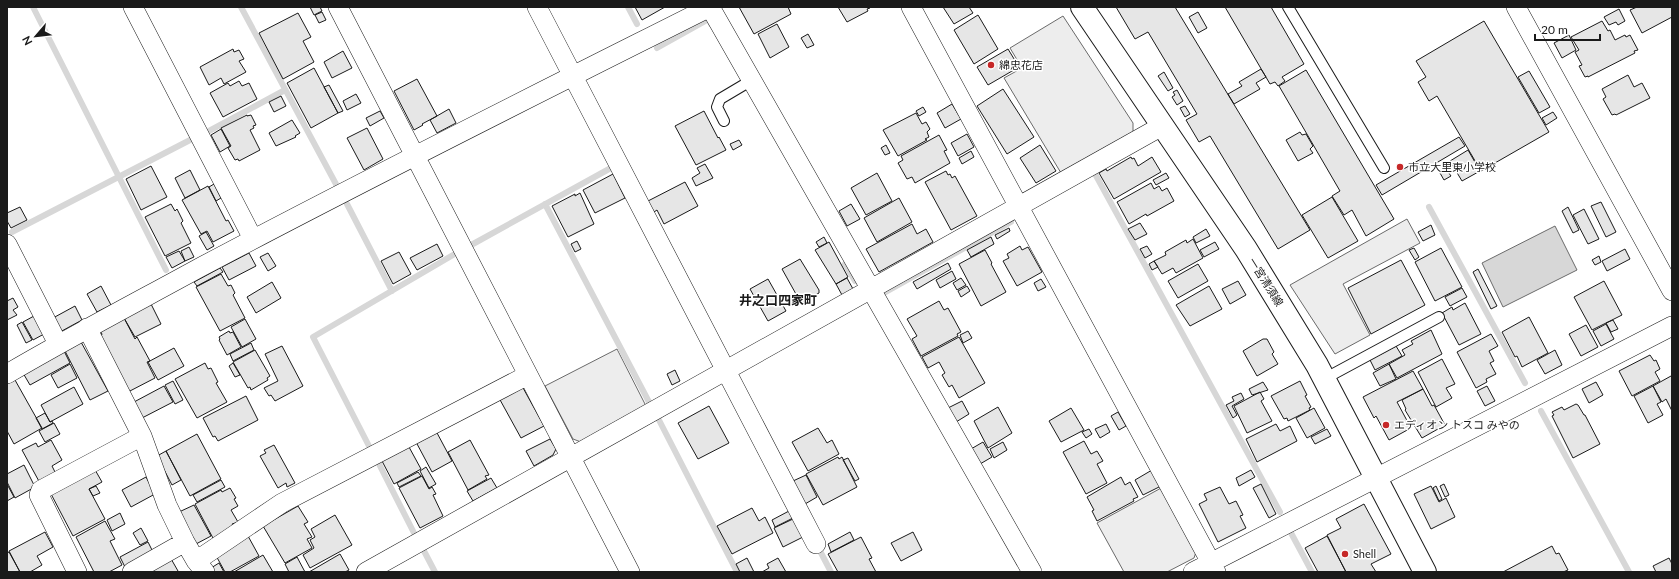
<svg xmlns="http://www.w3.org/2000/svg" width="1679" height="579" font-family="Lato,'Noto Sans JP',sans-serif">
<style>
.built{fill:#ededed;stroke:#6a6a6a}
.water{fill:#d7d7d7;stroke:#6a6a6a}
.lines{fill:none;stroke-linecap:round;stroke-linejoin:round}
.stream{stroke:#d7d7d7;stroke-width:6}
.building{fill:#e6e6e6;stroke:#1a1a1a}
.service-casing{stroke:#1a1a1a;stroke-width:12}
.minor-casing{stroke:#1a1a1a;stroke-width:20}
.secondary-casing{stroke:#1a1a1a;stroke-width:24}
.service{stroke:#fff;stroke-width:10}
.minor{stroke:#fff;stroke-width:19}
.secondary{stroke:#fff;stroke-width:22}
.poi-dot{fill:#c62828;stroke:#fff;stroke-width:1.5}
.labels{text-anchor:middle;stroke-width:3;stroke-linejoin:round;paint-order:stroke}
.poi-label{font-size:11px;fill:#1a1a1a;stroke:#fff;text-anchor:start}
.street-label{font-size:11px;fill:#1a1a1a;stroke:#fff}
.quarter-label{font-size:13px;font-weight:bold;fill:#1a1a1a;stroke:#fff}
</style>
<rect width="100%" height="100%" fill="#fff"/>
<path class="built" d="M1063,16l70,107v11l-72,39 -57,-95 18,-10 -12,-20z
M1407,219l13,24 -77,41 27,51 -35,19 -45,-69z
M617,349l29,57 -65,36 -8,-3 -28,-53z
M1163,487l34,62 -3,9 -27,14h-43l-27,-49z"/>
<path class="water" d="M1555,226l22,44 -74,37 -21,-44z"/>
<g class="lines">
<path class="stream" d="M33,7l133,263
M241,7l96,179
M628,7l9,17
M657,48l52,-29 2,5
M209,131l76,-41
M1090,174l4,-2 186,340
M347,204l45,87
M545,204l104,198
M1429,207l96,176
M12,232l180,-93
M473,244l136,-75
M845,264l10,17
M884,293l127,-71
M1541,411l88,161
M659,420l78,152
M370,448l-57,-111 140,-82
M378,462l36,71
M1290,531l22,41
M819,549l12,23
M424,551l11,21"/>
</g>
<path class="building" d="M310,7h10l2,4 -8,4z
M635,7h30l-23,13z
M739,7h49l3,7 -37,20z
M838,7h32v1l-3,1 1,2 -21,11z
M943,7h26l4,6 -19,11z
M1116,7h59l135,223 -32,19 -68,-113 -11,6 -13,-22 11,-6 -49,-82 -13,7z
M1225,7h46l33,57 -22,13 3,4 -7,5 -3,-4 -5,2z
M1637,7h35v10l-30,16 -12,-23z
M1619,9l6,12 -7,4 -2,-3 -7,3 -5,-8z
M322,12l4,8 -7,3 -4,-8z
M1198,12l9,16 -9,5 -9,-16z
M298,13l13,24 -8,4 11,21 -31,17 -24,-46z
M978,15l20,34 -24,15 -20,-34z
M1484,21l65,111 -68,39 -44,-75 -8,5 -11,-19 8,-5 -10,-16z
M1602,21l6,10 2,-1 5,10 10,-5 1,2 4,-2 8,15 -4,1 1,2 -47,24v-1l-3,1 -6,-11 3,-1 -7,-13 4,-2 -8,-13z
M777,24l12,23 -19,11 -12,-24z
M808,34l6,11 -7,3 -6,-10z
M1569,35l7,15 -14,8 -8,-15z
M233,49l1,3 5,-2 5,9 -5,2 7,11 -22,12 -3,-6 -12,7 -9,-18z
M1008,49l11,18 -31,18 -11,-18z
M343,51l9,17 -20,10 -8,-16z
M314,68l24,45 -27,15 -24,-45z
M1261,69l5,8 -10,6 4,6 -26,15 -6,-10 14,-8 -3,-4z
M1306,70l88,149 -28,17 -14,-26 -8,5 -12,-19 8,-5 -61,-105z
M1529,71l21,36 -11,6 -21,-36z
M1164,72l9,16 -5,3 -10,-15z
M1628,75l6,12 8,-4 8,15 -34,17 -1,-1 -3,1 -9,-16 3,-2 -4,-8z
M417,79l20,37 -15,8 1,1 -9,5 -20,-39z
M239,81l3,5 7,-3 8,16 -34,18 -13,-24 18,-10 2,3z
M329,85l14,26 -5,2 -14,-26z
M1003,89l31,48 -27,17 -30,-48z
M1177,90l6,11 -6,4 -5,-8 3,-2 -2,-3z
M356,94l5,9 -14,7 -4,-9z
M281,96l5,10 -12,6 -5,-10z
M952,104l9,15 -16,9 -8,-15z
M1185,106l5,8 -5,3 -5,-9z
M923,107l3,5 -7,4 -3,-5z
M449,109l7,14 -19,10 -7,-13z
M380,111l4,7 -14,8 -4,-8z
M704,111l14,27 1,-1 7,13 -30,15 -21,-39z
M1553,112l4,6 -11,7 -4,-7z
M916,113l6,11 4,-2 4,7 -3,3 2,5 -4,2 2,1 -29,16 -15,-26z
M247,115v1l4,-1 5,10 -3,1 1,2 -4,2 10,20 -21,11 -1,-2 -3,1 -7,-12 3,-2 -10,-18z
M292,120l8,13 -5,3 1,1 -20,9 -7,-13z
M367,128l16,31 -19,11 -17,-32z
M221,129l9,17 -10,6 -9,-17z
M1300,132l2,3 4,-1 7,12 -3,3 3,4 -15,8 -12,-21z
M967,134l7,13 -16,9 -7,-13z
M939,135l8,15 -3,1 6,12 -35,20 -3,-6 -5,2 -9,-16 5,-3 -2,-4z
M1459,137l6,9 -83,49 -6,-10z
M739,140l3,5 -9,5 -3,-6z
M886,145l4,8 -5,2 -4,-7z
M1040,145l16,26 -20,12 -16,-25z
M1468,150l12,21 -18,10 -12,-20z
M971,151l3,6 -12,7 -3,-6z
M1131,157l1,2 2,-1 4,8 14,-9 9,15 -47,27 -15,-26 7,-4 1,2z
M705,164l8,14 -17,8 -4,-8 8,-5 -3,-5z
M151,166l16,31 -26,13 -15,-31z
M1446,169l5,7 -7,4 -4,-7z
M190,170l10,20 -15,8 -10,-20z
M946,171l2,4 2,-1 2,4 3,-2 22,40 -26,14 -26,-48z
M877,173l15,28 -26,14 -15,-27z
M1166,173l3,5 -13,7 -3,-5z
M613,174l12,24 -30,15 -12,-23z
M685,182l13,24 -34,18 -7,-14 -3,2 -6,-11z
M1151,183l3,6 5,-3 3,5 5,-3 7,13 -27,15 -1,-2 -17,10 -12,-22z
M214,184l7,14 -5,3 -7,-14z
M208,186l18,35 2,-1 6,11 -21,11 -6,-11 -6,3 -19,-34z
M580,193l14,31 -26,13 -16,-31 23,-12v2z
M1332,197l26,44 -30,17 -26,-43z
M899,198l13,24 -35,20 -13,-24z
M1601,202l15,30 -10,5 -15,-31z
M171,204l4,7 2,-2 6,12 -2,2 10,20 -26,13 -20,-39z
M851,204l9,15 -13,7 -8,-15z
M20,207l7,13 -16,8 -4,-7v-8z
M1568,207l11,23 -6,3 -11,-22z
M1584,209l15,30 -11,5 -15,-29z
M1140,223l7,11 -12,6 -7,-11z
M912,224l5,10 9,-5 7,13 -54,30 -13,-23z
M1431,225l4,10 -12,6 -5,-9z
M1009,228l1,3 -13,8 -2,-4z
M1206,229l4,7 -14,7 -3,-6z
M206,232l8,14 -7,4 -8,-14z
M824,237l3,6 -8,4 -3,-5z
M991,237l3,7 -23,13 -4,-7z
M1193,239l10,19 -27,15 -3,-5 -11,6 -8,-13 12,-6 -1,-3 21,-12 1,3z
M577,241l4,8 -6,3 -4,-8z
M829,242l19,35 -12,7 -21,-34z
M1215,242l4,7 -15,8 -4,-7z
M437,244l6,12 -26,14 -7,-12z
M1020,246l2,4 6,-3 14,25 -25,14 -14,-25 6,-3 -2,-4z
M1147,246l5,8 -7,4 -5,-9z
M189,247l5,10 -9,4 -4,-10z
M1414,248l5,9 -4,3 -6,-10z
M1441,248l21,39 -27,14 -20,-39z
M1625,249l5,10 -23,12 -5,-10z
M985,250l7,13 -1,1 15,28 -25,14 -22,-42z
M179,251l6,10 -13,7 -6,-11z
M399,252l12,22 -18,10 -12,-23z
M249,253l7,13 -27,14 -7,-13z
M268,253l8,13 -8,5 -8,-14z
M1599,256l2,6 -6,3 -3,-5z
M800,259l19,31v3l-18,10 -19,-34z
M1401,260l24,45 -54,29 -23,-46z
M1154,261l4,6 -6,3 -3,-6z
M948,263l3,6 -34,20 -4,-7z
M1198,264l10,17 -30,17 -10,-17z
M220,268l3,4 -26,14 -3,-4z
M1478,269l19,37 -6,3 -18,-37z
M952,271l4,8 -16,9 -4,-8z
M221,274l7,12 3,-1 4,8 -2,2 12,23 -25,13 -24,-44z
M847,278l6,11 -11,6 -6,-11z
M961,278l5,7 -9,5 -4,-7z
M768,279l18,32 -18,10 -18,-32z
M1041,279l5,8 -8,4 -4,-8z
M1238,281l8,14 -16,9 -8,-15z
M1604,281l18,34 -30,15 -18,-33z
M272,282l9,16 -25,15 -9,-16z
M101,286l10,19 -14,7 -10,-18z
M967,286l3,5 -9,6 -3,-6z
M1209,286l13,23 -32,17 -14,-21z
M1462,288l5,9 -17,9 -5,-9z
M13,298l5,9 -5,3 4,5 -10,5v-19z
M939,301l5,9 4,-2 13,24 -4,2 1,2 -37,20 -9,-17 5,-3 -10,-17z
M1465,303l16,31 -22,11 -17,-32 10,-6 1,3z
M151,304l10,20 -26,13 -11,-19z
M75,306l7,14 -22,12 -7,-14z
M34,316l10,18 -11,6 -10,-18z
M1529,317l19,36 -26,14 -5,-11 -2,1 -13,-25z
M124,318l11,21 2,-2 13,24 -3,1 8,16 -27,14 -28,-53 2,-5 -2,-3z
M245,319l11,20 -14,8 -11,-20z
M1613,320l5,9 -7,3 -5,-9z
M22,322l10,18 -6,3 -9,-18z
M1606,324l8,15 -13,7 -8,-15z
M1586,325l12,22 -17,9 -12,-22z
M1431,330l11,24 -45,24 -8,-14 16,-9 -3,-5 11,-6 -2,-3z
M229,331l1,2 3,-1 8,15 -14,8 -8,-15 1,-1 -1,-2z
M968,331l4,7 -9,5 -3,-8z
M1491,334l7,12 -9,5 5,10 -4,2 6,11 -10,5 1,3 -11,6 -19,-36z
M959,337l26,46 -26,15 -7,-13 -3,2 -7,-12 3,-2 -6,-11 -11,6 -6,-11z
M1263,339h4l7,13 -2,2 6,10 -21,12 -14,-25z
M81,342l27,49 -18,9 -25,-49z
M251,343l3,7 -21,11 -3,-7z
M282,346l21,40 -28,15 -4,-6 -2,1 -5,-8 14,-7 -13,-27z
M1396,346l6,10 -27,14 -5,-10z
M174,348l10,18 -26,14 -10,-18z
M255,350l15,26 -3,2 1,2 -17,10 -1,-3 -2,1 -15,-26z
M1555,350l7,15 -17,9 -8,-14z
M64,351l6,12 -40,22 -7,-12z
M1650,355l4,6 2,-1 4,9 -5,3 5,9 -28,15 -13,-25z
M1442,359l13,25 -9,4 6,10 -16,9 -18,-35z
M205,363l3,6 3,-1 7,14 -2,1 11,19 -30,16 -22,-39z
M233,363l7,12 -5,2 -6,-11z
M70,364l7,14 -19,10 -7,-13z
M1389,364l7,15 -16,7 -7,-13z
M675,370l5,11 -8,4 -5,-11z
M1413,371l10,18 -26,13 14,26 -22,12 -13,-24 -2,2 -11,-21z
M1671,376l1,1v34l-6,-12 -4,3 -9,-16z
M15,380l27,48 -28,16 -7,-13v-47z
M173,381l10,19 -8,4 -10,-19z
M1300,381l7,14 -2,1 6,11 -2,1 1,2 -22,11 -1,-3 -3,1 -13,-23z
M1263,382l5,8 -16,5 -3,-6z
M1596,382l7,13 -14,8 -7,-14z
M164,386l9,16 -31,16 -8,-16z
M522,386l22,40 -23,12 -22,-40z
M1487,386l8,15 -10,5 -8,-15z
M1653,386l8,16 -4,2 6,11 -15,8 -14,-27z
M74,387l9,17 -33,18 -9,-17z
M1423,389l9,17 2,-1 11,20 -23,13 -17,-28 1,-1 -4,-9z
M1260,392l4,7 -3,2 11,20 -25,12 -13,-27z
M1241,393l3,6 -12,7 5,9 -4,3 -7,-13 8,-4 -2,-4z
M246,396l12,24 -40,21 -3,-5 -2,1 -10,-19z
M962,401l7,13 -13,8 -8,-14z
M1576,404l2,1 6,10h1l15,29 -27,14 -21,-42 2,-1 -2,-3 10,-5 2,3z
M709,406l20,37 -31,16 -20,-36z
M998,407l14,26 -24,15 -14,-27z
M1071,408l13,22 -23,12 -12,-21z
M1314,408l11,20 -18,10 -11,-20z
M1118,412l8,14 -7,4 -8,-14z
M45,413l5,9 2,-1 1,2 -11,6 -6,-11z
M54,423l6,11 -15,8 -6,-11z
M1106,424l4,8 -10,6 -5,-9z
M1276,424l4,7 10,-5 7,15 -40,21 -11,-23z
M818,428l9,15 5,-3 7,14 -31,17 -16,-29z
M1089,429l3,5 -6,4 -4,-6z
M1327,429l4,7 -16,8 -4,-7z
M436,431l16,30 -20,11 -16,-30z
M197,434l24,45 -31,17 -24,-45z
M550,439l6,10 -3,6 -19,11 -8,-15z
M51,440l11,20 -10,6 5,10 -16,9 -19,-35 14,-7 2,4z
M470,440l19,35 -4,1 2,3 -19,11 -20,-38z
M1084,441l7,13 6,-3 6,10 -6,3 10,19 -21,11 -23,-42z
M983,442l9,15 -12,7 -9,-15z
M1003,442l4,8 -13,8 -4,-9z
M274,445l21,38 -8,4 -1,-4 -8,5 -18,-32 6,-3 -2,-3z
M409,447l12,22 -27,15 -12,-23z
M166,451l15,29 -9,5 -15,-29z
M838,457l1,2 3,-2 15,30 -34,18 -17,-31z
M848,458l11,21 -4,2 -12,-21z
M24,465l11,22 -20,11 -8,-16v-8z
M426,467l10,17 -7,4 -9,-17z
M94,468l8,14 -13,7 16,30 -32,17 -23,-44z
M1152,470l9,16 -18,9 -8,-15z
M1251,470l4,7 -16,9 -3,-8z
M418,472l3,4 -22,11 -2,-4z
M806,475l11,22 -12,7 -12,-23z
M422,476l7,13 3,-2 4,7 -3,1 10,21 -23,12 -21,-40z
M146,477l9,17 -24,13 -9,-17z
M1121,477l4,8 5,-3 8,15 -5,2 1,2 -37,20 -5,-10 2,-1 -7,-13z
M491,478l6,10 -24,13 -6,-10z
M221,480l4,7 -28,15 -4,-7z
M1261,484l15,30 -7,4 -16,-30z
M1444,484l5,11 -4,2 -5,-11z
M8,486l6,11 -7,4v-14z
M96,486l4,7 -7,3 -4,-7z
M1431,486l8,16 7,-4 9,19 -24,12 -17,-35z
M1436,486l6,13 -3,2 -6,-13z
M1220,487l9,17 7,-3 7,14 -3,1 6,12 -28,14 -19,-38 8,-4 -3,-6z
M230,488l6,10 -2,1 4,7 -7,4 7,12 -6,2 3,5 -21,11 -19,-36 26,-14 1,2z
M1364,504l27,50 -20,10 5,8h-30l-19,-37 14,-7 -5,-9z
M194,505l17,31 -15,8 -17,-32z
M298,506l10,16 -4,2 8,13 -5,2 5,9 -27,15 -22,-37z
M752,508l7,13 6,-4 8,16 -41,21 -15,-28z
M789,511l4,7 -18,9 -3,-7z
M120,513l5,11 -13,7 -5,-11z
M335,515l17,30 -42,23 -7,-13 11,-7 -4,-8 5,-3 -4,-8z
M793,519l10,18 -20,10 -9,-19z
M105,521l10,18 -5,2 12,24 -13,7h-15l-18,-35z
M141,528l7,13 -8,4 -7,-12z
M45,532l8,15 -16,9 5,9 -12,7h-10l-11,-21z
M850,532l4,8 -23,12 -3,-8z
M913,532l9,18 -21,11 -10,-18z
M248,536l11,20 -29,16h-5l-11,-20z
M1327,536l19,36h-28l-13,-24z
M861,537l11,21 -3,1 7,13h-38l-10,-18z
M148,542l6,12 -28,15 -6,-12z
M1552,546l4,8 3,-1 9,17 -5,2h-60z
M9,552l11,20h-12l-1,-1v-18z
M340,554l9,16 -4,2h-36z
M263,555l10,17h-39z
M170,557l8,14 -2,1h-33z
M297,557l8,15h-16l-4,-8z
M747,558l7,14h-14l-4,-8z
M778,558l8,14h-24l7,-4 -2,-4z
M1669,558l3,6v8h-16l-3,-6z
M219,563l5,9h-11l-2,-4z"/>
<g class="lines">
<g class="service-casing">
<path id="service" d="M1288,7l96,161
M724,121l-7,-14 3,-8 32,-19
M1324,379l115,-62"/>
</g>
<g class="minor-casing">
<path id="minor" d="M133,7l120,232
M338,7l292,565
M537,7l279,537
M710,7l322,565
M911,7l305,565
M1516,7l156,284
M7,244l51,100
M87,328l55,108 25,69 18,37 11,19 9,11
M7,374c63,-37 128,-71 192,-106 169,-90 340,-175 511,-261
M196,561l86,-58 246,-128
M77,572l-38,-77 2,-5 101,-54
M132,572l53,-30
M366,572l796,-446
M1193,572l479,-246"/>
</g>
<g class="secondary-casing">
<path id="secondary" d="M1082,7l164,242 71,116 108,207"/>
</g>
<use href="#service" class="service"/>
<use href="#minor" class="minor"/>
<use href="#secondary" class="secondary"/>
</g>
<g class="poi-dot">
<circle cx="991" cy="65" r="4"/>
<circle cx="1400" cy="167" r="4"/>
<circle cx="1386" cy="425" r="4"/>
<circle cx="1345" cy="554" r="4"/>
</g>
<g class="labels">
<g class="poi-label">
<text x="999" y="69">綿忠花店</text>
<text x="1408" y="171">市立大里東小学校</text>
<text x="1394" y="429">エディオン トスコ みやの</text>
<text x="1353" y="558">Shell</text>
</g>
<g class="street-label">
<text transform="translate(1266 282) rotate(58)" y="4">一宮清須線</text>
</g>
<g class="quarter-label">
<text x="778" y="305">井之口四家町</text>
</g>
</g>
<rect width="1679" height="579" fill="none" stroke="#1a1a1a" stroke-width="16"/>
<g transform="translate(36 36) rotate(242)" stroke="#ffffff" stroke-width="3" paint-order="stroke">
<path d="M0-3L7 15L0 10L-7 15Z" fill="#1a1a1a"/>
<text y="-6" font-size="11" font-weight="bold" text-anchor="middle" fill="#1a1a1a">N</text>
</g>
<path d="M1535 34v6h65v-6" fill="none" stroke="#1a1a1a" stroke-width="2"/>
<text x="1541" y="34" font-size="12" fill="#1a1a1a" stroke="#ffffff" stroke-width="3" paint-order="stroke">20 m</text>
</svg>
